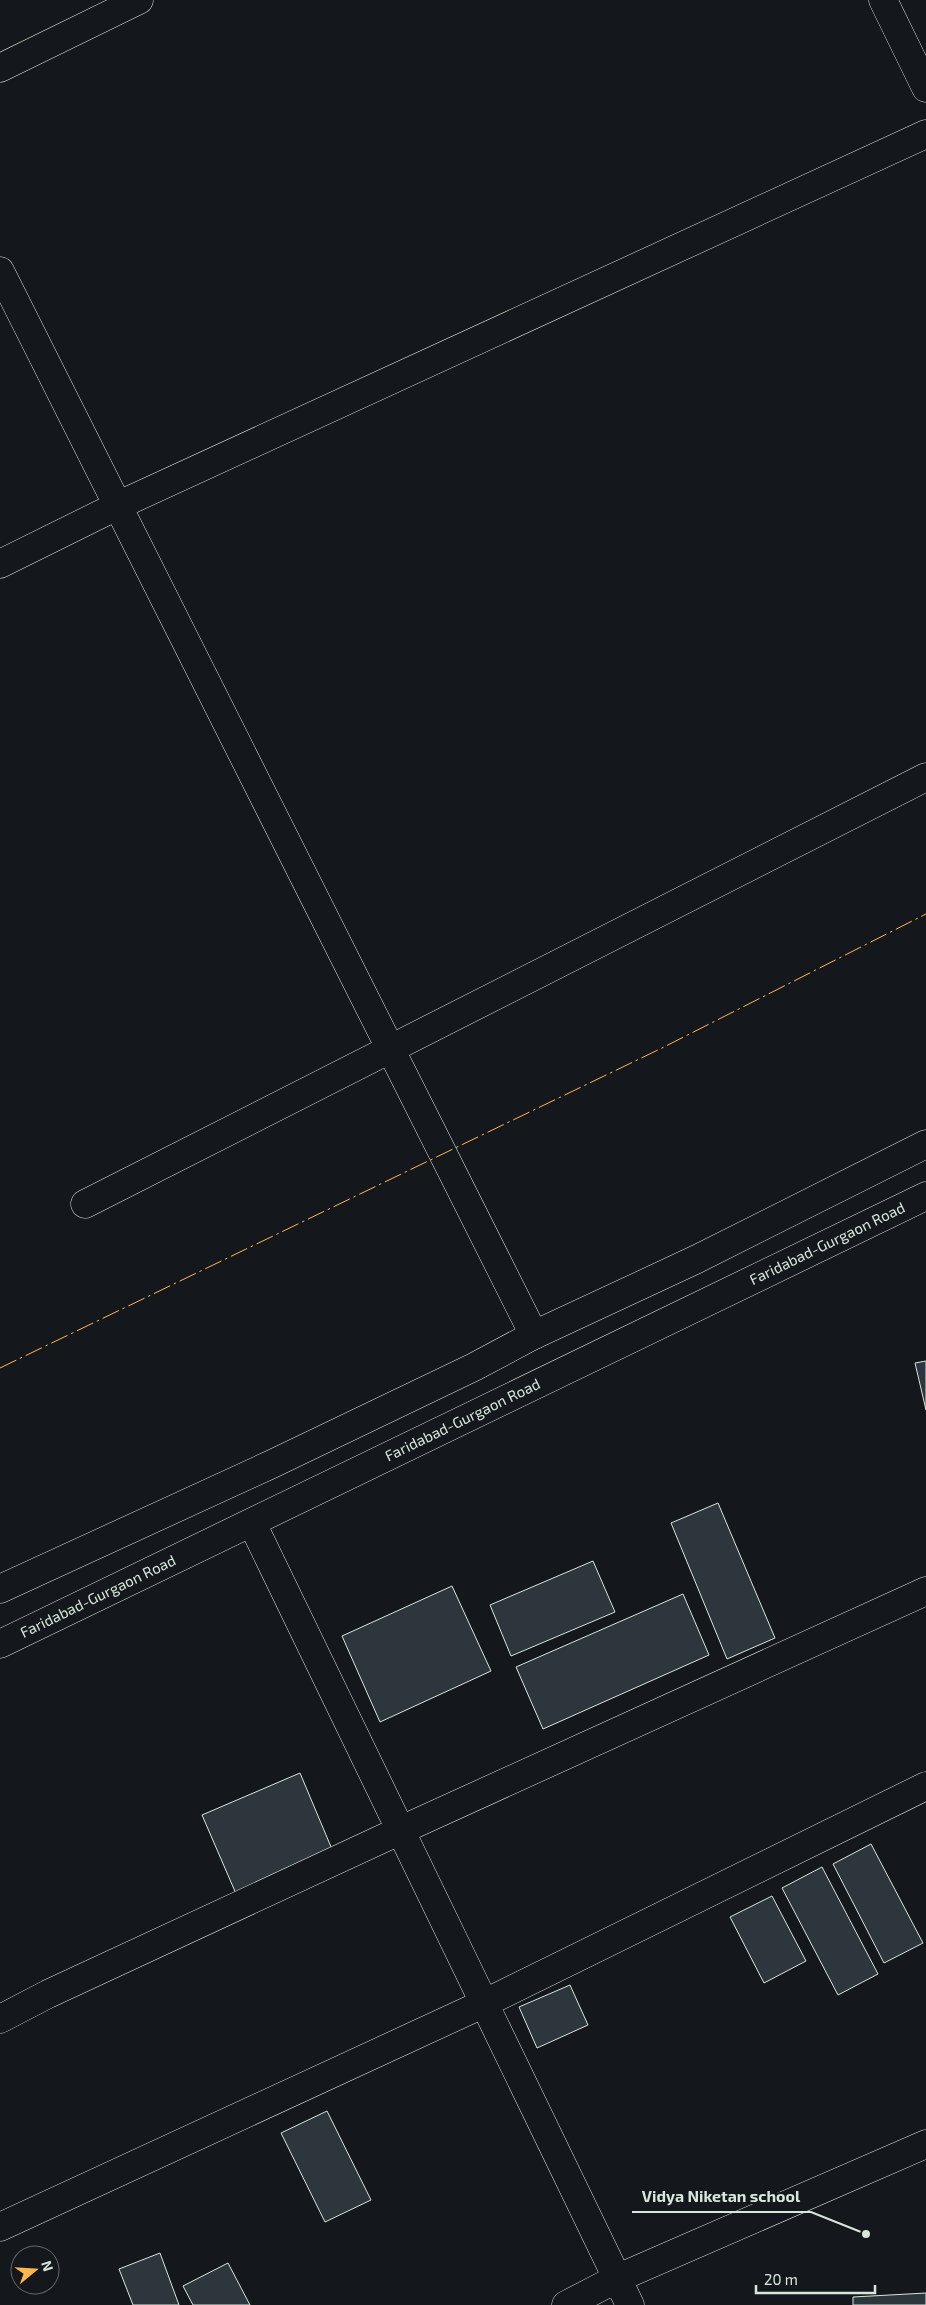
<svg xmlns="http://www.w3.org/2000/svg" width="926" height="2305" font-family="'Exo 2',sans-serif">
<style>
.building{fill:#2c363c;stroke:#d8e6dc}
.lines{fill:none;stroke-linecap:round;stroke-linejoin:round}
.minor-casing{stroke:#d8e6dc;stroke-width:29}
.major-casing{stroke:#d8e6dc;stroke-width:29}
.minor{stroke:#14181c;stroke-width:28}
.major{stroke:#14181c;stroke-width:28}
.power{stroke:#ffb74d;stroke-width:1;stroke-dasharray:18 4 2.5 4;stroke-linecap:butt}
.labels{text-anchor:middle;stroke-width:4;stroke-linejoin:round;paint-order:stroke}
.street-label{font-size:15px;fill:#d8e6dc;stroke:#14181c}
.leader{fill:none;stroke:#d8e6dc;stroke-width:2}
.callout-dot{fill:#d8e6dc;stroke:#14181c;stroke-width:2}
.callout-label{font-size:16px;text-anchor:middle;font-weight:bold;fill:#d8e6dc;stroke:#14181c;stroke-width:4;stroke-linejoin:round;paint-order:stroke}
</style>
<rect width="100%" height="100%" fill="#14181c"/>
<path class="building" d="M926,1361v49l-11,-47z
M718,1503l57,135 -48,21 -56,-136z
M593,1561l22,51 -104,44 -21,-51z
M452,1586l39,85 -111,51 -38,-86z
M683,1594l26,61 -166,74 -27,-62z
M300,1773l34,81 -97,42 -35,-81z
M871,1844l52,99 -39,20 -51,-99z
M822,1867l56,107 -40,21 -56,-107z
M772,1896l34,65 -42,22 -34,-66z
M570,1985l18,40 -51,23 -18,-41z
M327,2111l44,89 -46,22 -44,-89z
M160,2253l19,52h-46l-14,-36z
M228,2263l22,42h-57l-10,-19z
M926,2293v12h-73v-8z"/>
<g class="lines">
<g class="minor-casing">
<path id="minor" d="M883,0l43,88
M0,68l139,-68
M0,271l534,1064
M0,564l117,-58 809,-372
M85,1204l841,-427
M252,1523l378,782
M0,2019l48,-25 351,-163 527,-240
M0,2227l485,-224 441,-217
M566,2305l52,-27 308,-134"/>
</g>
<g class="major-casing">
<g id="major">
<path d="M0,1589l272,-125 202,-97 60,-32 163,-76 229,-115"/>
<path id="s1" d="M0,1644l926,-448"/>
</g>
</g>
<use href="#minor" class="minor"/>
<use href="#major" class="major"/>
<path class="power" d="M0,1368l662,-320 264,-134"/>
</g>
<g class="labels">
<g class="street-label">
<text dy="5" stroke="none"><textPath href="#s1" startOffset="919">Faridabad-Gurgaon Road</textPath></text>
<text dy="5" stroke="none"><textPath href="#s1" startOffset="514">Faridabad-Gurgaon Road</textPath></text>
<text dy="5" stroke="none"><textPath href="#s1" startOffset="109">Faridabad-Gurgaon Road</textPath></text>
</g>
</g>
<path class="leader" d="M866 2234L811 2212H632"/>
<circle class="callout-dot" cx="866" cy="2234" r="5"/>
<g class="callout-label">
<text x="721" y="2202">Vidya Niketan school</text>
</g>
<g transform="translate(35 2270) rotate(72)"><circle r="24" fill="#14181c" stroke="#626a69"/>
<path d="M0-4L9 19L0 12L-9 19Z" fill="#ffb74d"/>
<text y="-8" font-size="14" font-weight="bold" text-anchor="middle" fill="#d8e6dc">N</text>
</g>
<path d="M756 2285v8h119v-8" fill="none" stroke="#d8e6dc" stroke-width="2.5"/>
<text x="764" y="2285" font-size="15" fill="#d8e6dc" stroke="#14181c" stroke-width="4" paint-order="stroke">20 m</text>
</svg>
